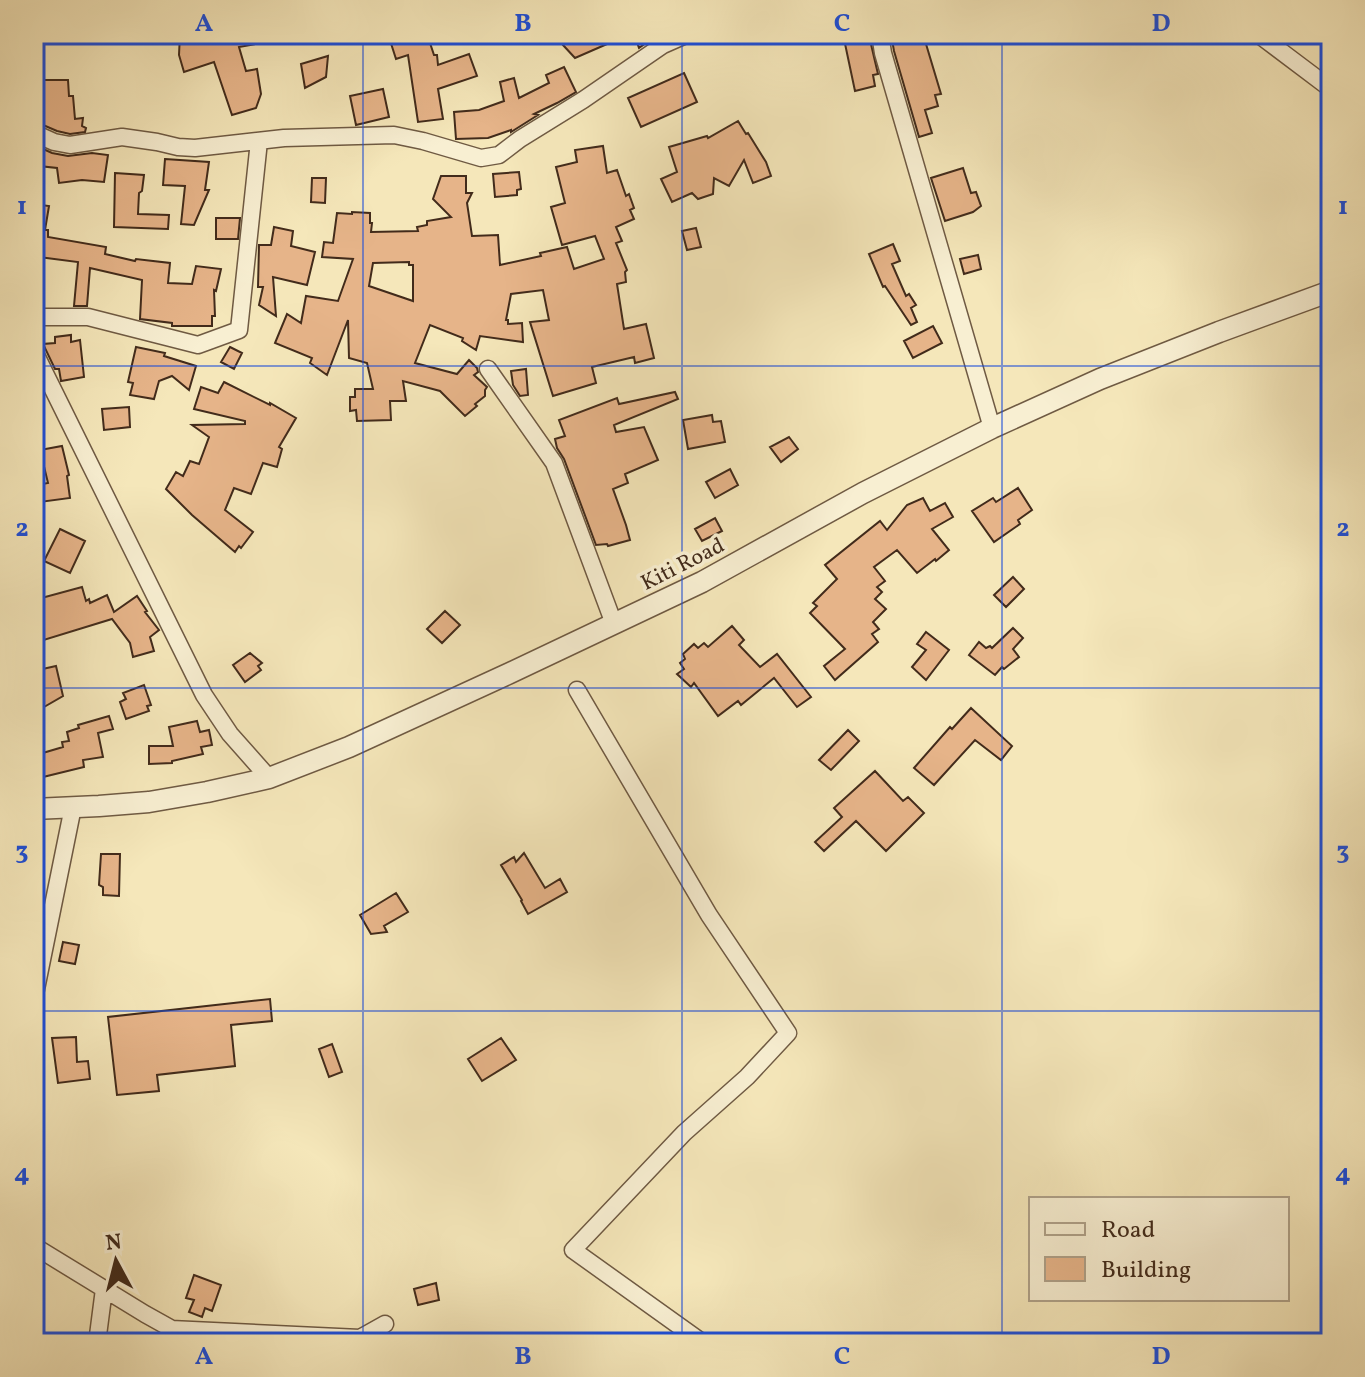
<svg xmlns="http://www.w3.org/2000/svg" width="1365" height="1377" font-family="Vollkorn,serif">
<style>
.building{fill:#e6b489;stroke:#422b1b;stroke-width:2;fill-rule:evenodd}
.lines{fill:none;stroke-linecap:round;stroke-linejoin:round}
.minor-casing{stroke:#6f5a43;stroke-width:19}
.tertiary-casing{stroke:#6f5a43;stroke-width:23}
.minor{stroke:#f8efd2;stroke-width:16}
.tertiary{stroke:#f8efd2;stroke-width:20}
.grid{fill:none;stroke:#1d4ed8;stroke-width:2;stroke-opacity:0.55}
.labels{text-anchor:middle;stroke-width:7;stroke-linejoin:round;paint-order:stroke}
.street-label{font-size:22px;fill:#422b1b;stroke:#f8efd2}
.neatline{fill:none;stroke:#1d4ed8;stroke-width:3}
.grid-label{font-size:26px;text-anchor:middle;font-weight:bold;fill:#1d4ed8}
</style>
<rect width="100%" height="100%" fill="#f5e7ba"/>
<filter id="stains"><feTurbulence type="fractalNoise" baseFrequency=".0025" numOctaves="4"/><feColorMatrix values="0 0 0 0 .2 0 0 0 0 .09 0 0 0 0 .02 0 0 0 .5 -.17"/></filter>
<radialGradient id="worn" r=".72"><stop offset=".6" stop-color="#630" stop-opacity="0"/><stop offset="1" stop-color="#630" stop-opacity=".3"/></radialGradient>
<path class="building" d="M180,34h91l1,7 -33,6 7,24 11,-2 4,25 -5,14 -24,7 -18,-53 -30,10 -5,-17z
M388,34h39l7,21h3l1,10 31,-11 8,22 -39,13 5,30 -25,3 -10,-67 -12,4z
M563,34h67l-55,24 -12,-13 3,-5z
M634,34h14l2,6 -11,8z
M864,34l2,7 4,-1 8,34 -5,1 2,11 -20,5 -11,-52z
M891,34h32l18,60 -6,1 3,11 -13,4 7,23 -13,4 -25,-86z
M328,56l-2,21 -21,11 -4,-24z
M564,67l12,25 -19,11 -23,11 4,1 -27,17v-2l-23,8 -32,1 -2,-27 25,-2 25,-9 -4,-19 14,-4 5,20 30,-15 -3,-8z
M684,73l13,29 -56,25 -13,-29z
M39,80h29l1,16h4l2,23 8,-1 -1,8 4,2 -1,4 -15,2 -13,-3 -14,-6z
M383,89l6,28 -33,8 -6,-29z
M738,121l8,13 2,-1 18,29 5,14 -18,7 -9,-23 -15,26 -15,-8 -1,16 -15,5 -6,-6 -20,9 -11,-23 16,-7 -8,-25 38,-11 1,2z
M603,146l4,27 10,-3 9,26 3,-2 5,14 -4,2 4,9 -18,8 6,14 -6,2 11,27 -2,2 1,10 -9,2 7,45 22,-5 8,34 -19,5 -1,-6 -42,10 4,16 -43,13 -23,-74 19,-2 -6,-30 -32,4 -5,26h2v4l14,-1 1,19 -43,-6 -4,14 -14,-9 1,-3 -33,-13 -15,38 42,11 12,-14 8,8 1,4 -4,3 13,12 -2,3v6l-10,8 2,2 -12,10 -25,-25 -37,-10 3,20h-16l1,19 -34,1 -1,-11 -6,1v-14h5v-8h18l-6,-26 -18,-5 -1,-38 -21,55 -17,-12 2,-5 -37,-15 12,-29 14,9 5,-27 32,5 15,-42 -31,-2 2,-15 9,1 4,-30 15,1v-2l18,1v10h2l-1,9 47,-1 -1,-4 10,-2v-4l24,-4 -18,-18 8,-23h25v17h6l-5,10 5,33 26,-1 2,30 41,-9 -1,-3 27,-6 7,22 30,-10 -9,-23 -33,9 -11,-38 14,-4 -9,-36 21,-5 -2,-12zM409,262v3h4v36l-44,-15 4,-23z
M41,148l11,5 16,3 24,-3 16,2 -4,27 -22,-2 -23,3 -2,-15 -18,-2z
M165,159l44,3 -4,28h4l-15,35 -13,-1 4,-38 -22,-1z
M963,168l8,25 5,-1 5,14 -8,6 -28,9 -14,-43z
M519,172l2,17 -4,1v5l-22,2 -2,-23z
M115,173l29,2 -2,16 -3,2 -1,21 31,1 -1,14 -54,-2z
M312,178h14l-1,25 -14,-1z
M34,204l15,2 -4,24h3v7l58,10 -1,7 30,7 1,-2 34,4 -2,20 24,1 4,-18 25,3 -5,22 -2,-1 1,26h-3v10h-40v-3l-32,-4 2,-39 -52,-12 -3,38h-13l4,-44 -39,-5 -5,-5z
M216,218h24l-2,21h-22z
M274,227l19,4 -2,15 24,6 -8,33 -34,-8 3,39 -17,-11 4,-18h-5l1,-42h12z
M696,228l5,19 -14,3 -5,-19z
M893,244l7,17 -8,3 14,32 3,-2 7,11 -5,3 6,14 -6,3 -26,-39 -2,1 -14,-33z
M978,255l3,14 -17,5 -4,-15z
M933,326l9,17 -29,15 -9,-17z
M71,335v7l9,-2 4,37 -23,4 -2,-12h-4l-12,-25 12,-1v-6z
M136,347l29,6 -1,3 32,10 -7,24 -17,-14 -13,5 -5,18 -24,-4 3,-12 -5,-1z
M230,347l12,6 -8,16 -13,-7z
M526,369l2,26 -8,1 -7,-11 -2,-14z
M224,382l46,23v-2l26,15 -17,29 3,2 -5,18 -14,-4 -12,31 -17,-6 -9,22 28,22 -12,16 -2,-2 -4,6 -43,-37 -26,-26 10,-17 7,4 7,-15 9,3 10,-27 -17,-12 53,-1v-3l-51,-12 7,-22 17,6z
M675,392l3,7 -64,26 2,7 28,-5 14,33 -33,14 3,9 -15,6 13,36 4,15 -22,6 -1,-2 -11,1 -32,-86 -7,-11 -2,-9 10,-3 -6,-16 58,-22 2,6z
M129,407l1,20 -26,3 -2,-21z
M712,415l1,7 8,-1 4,21 -37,7 -5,-29z
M789,437l9,12 -17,13 -11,-15z
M62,446l7,29 -2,1 3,22 -30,4 -3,-17 11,-2 -8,-33z
M730,469l8,16 -23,13 -9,-16z
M1018,488l14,22 -14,10 2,4 -26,18 -22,-31 21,-13 3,4z
M923,498l7,13 15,-8 8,14 -21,12 17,21 -13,11 -1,-2 -18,14 -20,-23 -23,17 11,14 -8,6 5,5 -7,7 11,10 -13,13 6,7 -7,5 6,8 -43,38 -11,-14 21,-17 -35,-36 7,-7 -4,-3 24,-24 -12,-14 55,-44 7,9 20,-25z
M715,518l7,13 -20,10 -7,-12z
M60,529l25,12 -15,32 -26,-12z
M1013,577l11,12 -18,18 -12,-12z
M82,587l4,14 3,-2 1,4 17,-8 7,17 23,-16 10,15 -2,1 14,18 -9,7 4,14 -21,6 -3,-14 -18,-24 -78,24v-43z
M445,611l15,14 -18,18 -15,-14z
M732,626l12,14 -5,5 21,22 17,-13 34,43 -14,10 -23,-29 -33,27 -3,-4 -20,15 -24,-33 -3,4 -14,-13 7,-5 -4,-6 5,-4 -2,-5 11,-10 4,4 6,-5 4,4z
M1013,628l10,10 -10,11 6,8 -15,12 -2,-2 -7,8 -26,-20 10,-13 7,6 4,-2 2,2z
M926,632l23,18 -23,30 -14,-13 14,-17 -9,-6z
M250,653l12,10 -4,3 3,4 -16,12 -12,-17z
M56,666l7,30 -19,11 -6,-37z
M144,685l7,20 -4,1 2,5 -23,8 -6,-17 6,-3 -3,-6z
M971,708l41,38 -11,14 -26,-20 -41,45 -20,-17 36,-41 2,2z
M109,716l4,13 -15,4 5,24 -20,3 1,7 -41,10 -7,-22 27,-8 -1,-5 7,-1 -2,-9 12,-4 -1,-3z
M197,721l3,11 9,-2 3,15 -11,2 2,7 -31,7v2l-23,1v-18h24l-4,-19z
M848,730l11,11 -28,29 -12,-10z
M875,771l28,30 5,-4 16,16 -38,38 -30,-30 -32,30 -9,-9 27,-25 -8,-9z
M524,853l21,35 15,-9 7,13 -39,22 -7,-13 1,-1 -21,-35 13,-8 2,5z
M101,854h19l-1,42 -16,-1v-8l-4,-2z
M396,893l12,19 -24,14 3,6 -16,2 -11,-19z
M63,942l16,3 -4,19 -16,-3z
M270,999l2,22 -41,4 4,41 -78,9 2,16 -42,4 -9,-78z
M76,1037l1,25 11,-1 2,18 -32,4 -6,-45z
M501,1038l15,22 -34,21 -14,-22z
M332,1044l10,28 -13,5 -10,-28z
M194,1275l27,10 -9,26 -7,-3 -3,9 -13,-5 5,-12 -8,-2z
M436,1283l3,17 -21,5 -4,-16z"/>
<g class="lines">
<g class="minor-casing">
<path id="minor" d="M880,34l3,19 109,375
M1258,34l73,55
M34,133l20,9 16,3 52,-8 35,5 21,5 17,1 89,-10 110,-3 29,6 58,17 18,-3 21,-16 63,-39 80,-55 25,-11
M34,317h54l110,28 41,-15 20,-189
M34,351l170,344 26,39 39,44
M488,369l66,94 60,161
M577,690l132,225 79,118 -41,44 -63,56 -111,117 130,93
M34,999l39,-192
M34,1246l111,68 52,29
M171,1329l189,9 25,-14
M97,1343l7,-54"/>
</g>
<g class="tertiary-casing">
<path id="tertiary" d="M34,809l65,-3 50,-4 58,-10 62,-14 80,-31 161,-74 192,-91 161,-89 129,-65 108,-49 119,-47 112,-41"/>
</g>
<use href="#minor" class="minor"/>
<use href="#tertiary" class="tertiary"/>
</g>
<path class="grid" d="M363,34v1309M682,34v1309M1002,34v1309M34,366h1297M34,688h1297M34,1011h1297"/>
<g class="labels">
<g class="street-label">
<text transform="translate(682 563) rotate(-27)" y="8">Kiti Road</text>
</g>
</g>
<rect width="1365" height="1377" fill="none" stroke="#f5e7ba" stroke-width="88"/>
<rect x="1029" y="1197" width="260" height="104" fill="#f8efd2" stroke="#afa189" stroke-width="2"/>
<rect x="1045" y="1223" width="40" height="12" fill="#f8efd2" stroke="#afa189" stroke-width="2"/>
<text x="1101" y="1237" font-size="24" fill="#422b1b">Road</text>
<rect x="1045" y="1257" width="40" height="24" fill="#e6b489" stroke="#afa189" stroke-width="2"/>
<text x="1101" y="1277" font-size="24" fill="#422b1b">Building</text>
<g transform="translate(116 1261) rotate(353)" stroke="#f8efd2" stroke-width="6" paint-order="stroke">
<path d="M0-6L14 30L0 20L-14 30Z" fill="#422b1b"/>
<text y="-12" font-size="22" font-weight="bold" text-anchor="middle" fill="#422b1b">N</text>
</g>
<rect x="44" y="44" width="1277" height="1289" class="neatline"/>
<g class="grid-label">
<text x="204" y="31">A</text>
<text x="523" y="31">B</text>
<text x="842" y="31">C</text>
<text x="1161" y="31">D</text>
<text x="22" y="214">1</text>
<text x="1343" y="214">1</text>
<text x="22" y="536">2</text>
<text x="1343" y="536">2</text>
<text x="22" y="859">3</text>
<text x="1343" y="859">3</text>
<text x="22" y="1181">4</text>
<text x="1343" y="1181">4</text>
<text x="204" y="1364">A</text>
<text x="523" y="1364">B</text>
<text x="842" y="1364">C</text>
<text x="1161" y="1364">D</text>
</g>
<rect width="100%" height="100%" filter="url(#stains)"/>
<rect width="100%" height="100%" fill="url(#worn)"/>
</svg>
